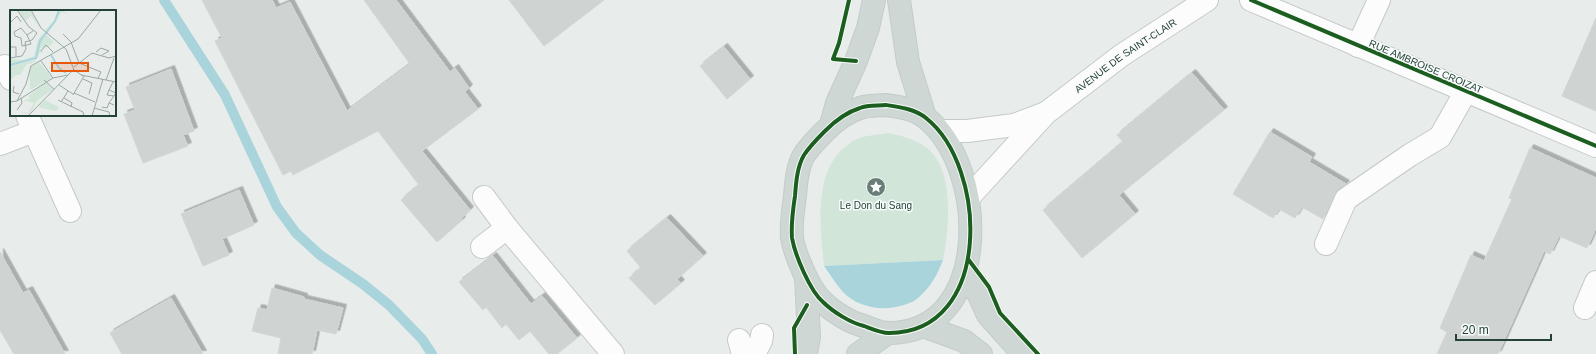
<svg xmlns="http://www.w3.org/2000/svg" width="1596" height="354" font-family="Helvetica,sans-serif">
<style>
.green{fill:#d1e6d8}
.water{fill:#a9d4db}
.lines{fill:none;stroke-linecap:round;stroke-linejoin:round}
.stream{stroke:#a9d4db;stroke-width:10}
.building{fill:#cfd4d2;stroke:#d1d6d4;filter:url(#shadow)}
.minor-casing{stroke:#c5cac8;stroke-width:24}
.major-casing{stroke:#c3ccc9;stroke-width:24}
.minor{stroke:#fcfcfc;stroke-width:22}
.major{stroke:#cfd7d5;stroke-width:22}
.cycleway-casing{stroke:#f7fbf9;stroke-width:6}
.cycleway{stroke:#1b5e20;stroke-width:4}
.labels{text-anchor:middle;stroke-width:3;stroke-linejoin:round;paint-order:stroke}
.street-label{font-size:10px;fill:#24423a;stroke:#f7fbf9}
.poi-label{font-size:10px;fill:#24423a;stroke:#f7fbf9}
.inset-river{fill:none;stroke:#a9d4db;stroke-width:2}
.inset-road{fill:none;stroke:#9aa9a4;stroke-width:1}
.view{fill:#e8590c;fill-opacity:0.15;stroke:#e8590c;stroke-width:2}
.inset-edge{fill:none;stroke:#24423a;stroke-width:2}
</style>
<defs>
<filter id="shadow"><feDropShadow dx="3.5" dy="-3.5" stdDeviation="0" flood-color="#0004"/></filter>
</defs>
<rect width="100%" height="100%" fill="#e8edeb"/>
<path class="green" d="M888,133c14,3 28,6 40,16 27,22 21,81 15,111l-119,6c-4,-37 -11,-93 21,-119 3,-2 6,-6 10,-7 10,-5 22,-5 33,-7z"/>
<path class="water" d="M943,260c-6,15 -12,27 -25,38 -3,3 -7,4 -11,6 -22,8 -48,5 -65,-13 -7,-8 -12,-17 -18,-25z"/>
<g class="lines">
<path class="stream" d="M164,0l61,95 52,112 19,26 24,22 43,29 26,21 33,34 10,15"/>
</g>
<path class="building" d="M202,0h70l4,8 14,-6 57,109 63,-47 -46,-64h32l54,72 5,-4 14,20 -4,4 13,17 -56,42 48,59 -9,9 1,1 -25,22 -36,-42 18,-15 -41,-54 -85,44 -2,-4 -8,4 -68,-134 7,-3z
M509,0h95l-60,46z
M1596,18v93l-34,-15z
M724,47l26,32 -23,20 -27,-33z
M171,69l23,62 -11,4 5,11 -45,17 -19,-49 11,-4 -9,-23z
M1192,73l32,37 -105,85 16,19 -53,44 -39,-48 80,-68 -6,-7z
M1270,132l42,25 -3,5 37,22 -11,10 -12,25 -21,-12 -7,11 -16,-9 -6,9 -40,-24z
M1530,148l66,30v50l-9,20 -28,-12 -9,18 -6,-3 -46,103h-61l10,-22 -7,-4 31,-73 13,6 28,-62 -3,-1z
M239,190l15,35 -32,14 7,16 -26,11 -22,-52z
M667,218l36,38 -26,23 4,4 -26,22 -26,-27 12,-10 -14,-17z
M0,252l23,41 6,-3 36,64h-51l-14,-24z
M493,256l38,48 11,-8 35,42 -20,16h-8l-19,-23 -11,9 -13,-16 -4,4 -16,-21 -3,3 -24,-28z
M272,288l32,9v2l39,9 -7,26 -19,-4 -5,24h-34l3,-16 -29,-7 6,-23 9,2z
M171,298l32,56h-81l-12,-21z"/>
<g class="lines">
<g class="minor-casing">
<g id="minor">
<path d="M1251,0l345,146"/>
<path d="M1358,46l21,-46"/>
<path d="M5,66l6,13"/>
<path d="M27,115l43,96"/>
<path d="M940,131h27l47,-6 29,-11"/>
<path d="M0,144l34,-13"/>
<path d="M484,197l23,31 106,126"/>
<path id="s1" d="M969,197l77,-84 76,-58 85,-55"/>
<path d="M1326,244l20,-45 64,-44 30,-18 26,-46"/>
<path d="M482,247l25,-19"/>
<path d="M1585,308l11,-26"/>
<path d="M739,340l4,14"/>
<path d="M754,354l7,-13 1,-6"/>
</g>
</g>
<g class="major-casing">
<path id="major" d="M899,0l9,62 17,55
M886,105c14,2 29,4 40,13 62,49 67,215 -37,215 -8,0 -17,-4 -25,-7 -13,-3 -31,-14 -41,-24 -13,-11 -28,-47 -31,-64 -1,-13 1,-29 3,-42 1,-13 2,-29 9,-41 6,-9 14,-17 21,-24 10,-10 22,-19 35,-23 8,-3 18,-2 26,-3z
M831,125l6,-22 19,-42 12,-33 6,-28
M964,277l14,16 10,22 35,39
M806,278l3,59 -3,17
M923,326l41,15 17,13
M858,354l30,-21"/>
</g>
<use href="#minor" class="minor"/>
<use href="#major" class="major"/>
<g class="cycleway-casing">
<path id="cycleway" d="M849,0l-10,43 -6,16 23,2
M1251,0l345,146
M886,105c14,2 29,4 40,13 62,49 67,215 -37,215 -8,0 -17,-4 -25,-7 -13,-3 -31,-14 -41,-24 -13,-11 -28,-47 -31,-64 -1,-13 1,-29 3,-42 1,-13 2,-29 9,-41 6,-9 14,-17 21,-24 10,-10 22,-19 35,-23 8,-3 18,-2 26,-3z
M968,259l21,28 11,26 38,41
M795,354l-1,-26 13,-23"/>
</g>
<use href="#cycleway" class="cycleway"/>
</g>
<defs>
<g id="sight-disc" transform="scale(1)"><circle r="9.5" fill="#697e78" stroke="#f7fbf9"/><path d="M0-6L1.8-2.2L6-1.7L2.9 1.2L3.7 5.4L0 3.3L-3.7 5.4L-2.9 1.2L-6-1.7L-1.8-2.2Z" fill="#fff"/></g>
</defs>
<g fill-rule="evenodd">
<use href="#sight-disc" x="876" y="187"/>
</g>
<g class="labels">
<g class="street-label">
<text dy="4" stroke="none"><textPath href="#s1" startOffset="212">AVENUE DE SAINT-CLAIR</textPath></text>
<text transform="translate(1426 66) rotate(23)" y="4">RUE AMBROISE CROIZAT</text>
</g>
<g class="poi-label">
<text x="876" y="209">Le Don du Sang</text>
</g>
</g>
<g transform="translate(10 10)">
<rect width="106" height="106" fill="#e8edeb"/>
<path d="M8,0h12l10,18 -9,-12 -6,5zM48,0h4l7,5 -7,-3 -14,20 -3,-2 10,-10zM34,22l-5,9 -3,15 -5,4 -21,4v-5l14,1 10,-4 4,-17zM35,23l9,9 -5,5 -9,1 3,5h-3l-6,10 -7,1 -7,11h-4l-6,5v-14l25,-6 5,-19zM29,52l13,16 -22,12 -1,-19 2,-4zM36,73l7,6 -16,12 -6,11 -3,2 -5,-1 -1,-1 6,1 6,-10 -11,-3 7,-1 -2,-3zM35,90l14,7 -1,2 -2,2 -15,-3 -2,-2z" fill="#d1e6d8"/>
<path class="inset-river" d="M41,45l8,13 7,5M0,55l26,-7 4,-17 15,-20 4,-11"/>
<path class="inset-road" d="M21,0l10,18 25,21 8,21 9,6M0,13l7,-7 4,6M53,24l8,8 8,21 22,9 -3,6M17,25l4,9 -9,2 -1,-8 -6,-2 -1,-4 7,-4 6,7 6,-4M0,37h6v10M31,41l5,-6 7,7M86,42l5,-4 8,3 -7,4M0,48l12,-2 4,-7 -1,-7 7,-2 5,-7 -8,-6 -12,-17M31,51l12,17M64,57l18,-14 17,5 7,-2M71,65l35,7M73,69l9,4 -3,11M34,70l10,9M96,70l8,-22M49,75l14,9M4,76l-1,6 6,2M99,80l-2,5 7,1M64,83l21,9M63,85l11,-19M54,88l8,5 -1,4M48,90l25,12 1,4M7,91l9,-17 5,-18 47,-27 23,-29M0,92l7,-1 36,-23 15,-3M51,92l7,-11M99,93l7,-10 -7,-3 4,-8M92,97l5,1 2,-5 5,2M84,98l15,4 1,4M7,100l5,-7 -1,-5M18,106l46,-47M82,106l11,-37"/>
<path class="view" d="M42,53h36v8h-36z"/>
<rect width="106" height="106" class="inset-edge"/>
</g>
<path d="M1456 334v6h95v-6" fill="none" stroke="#24423a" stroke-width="2"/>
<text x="1462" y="334" font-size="12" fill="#24423a" stroke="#f7fbf9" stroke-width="3" paint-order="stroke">20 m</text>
</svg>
